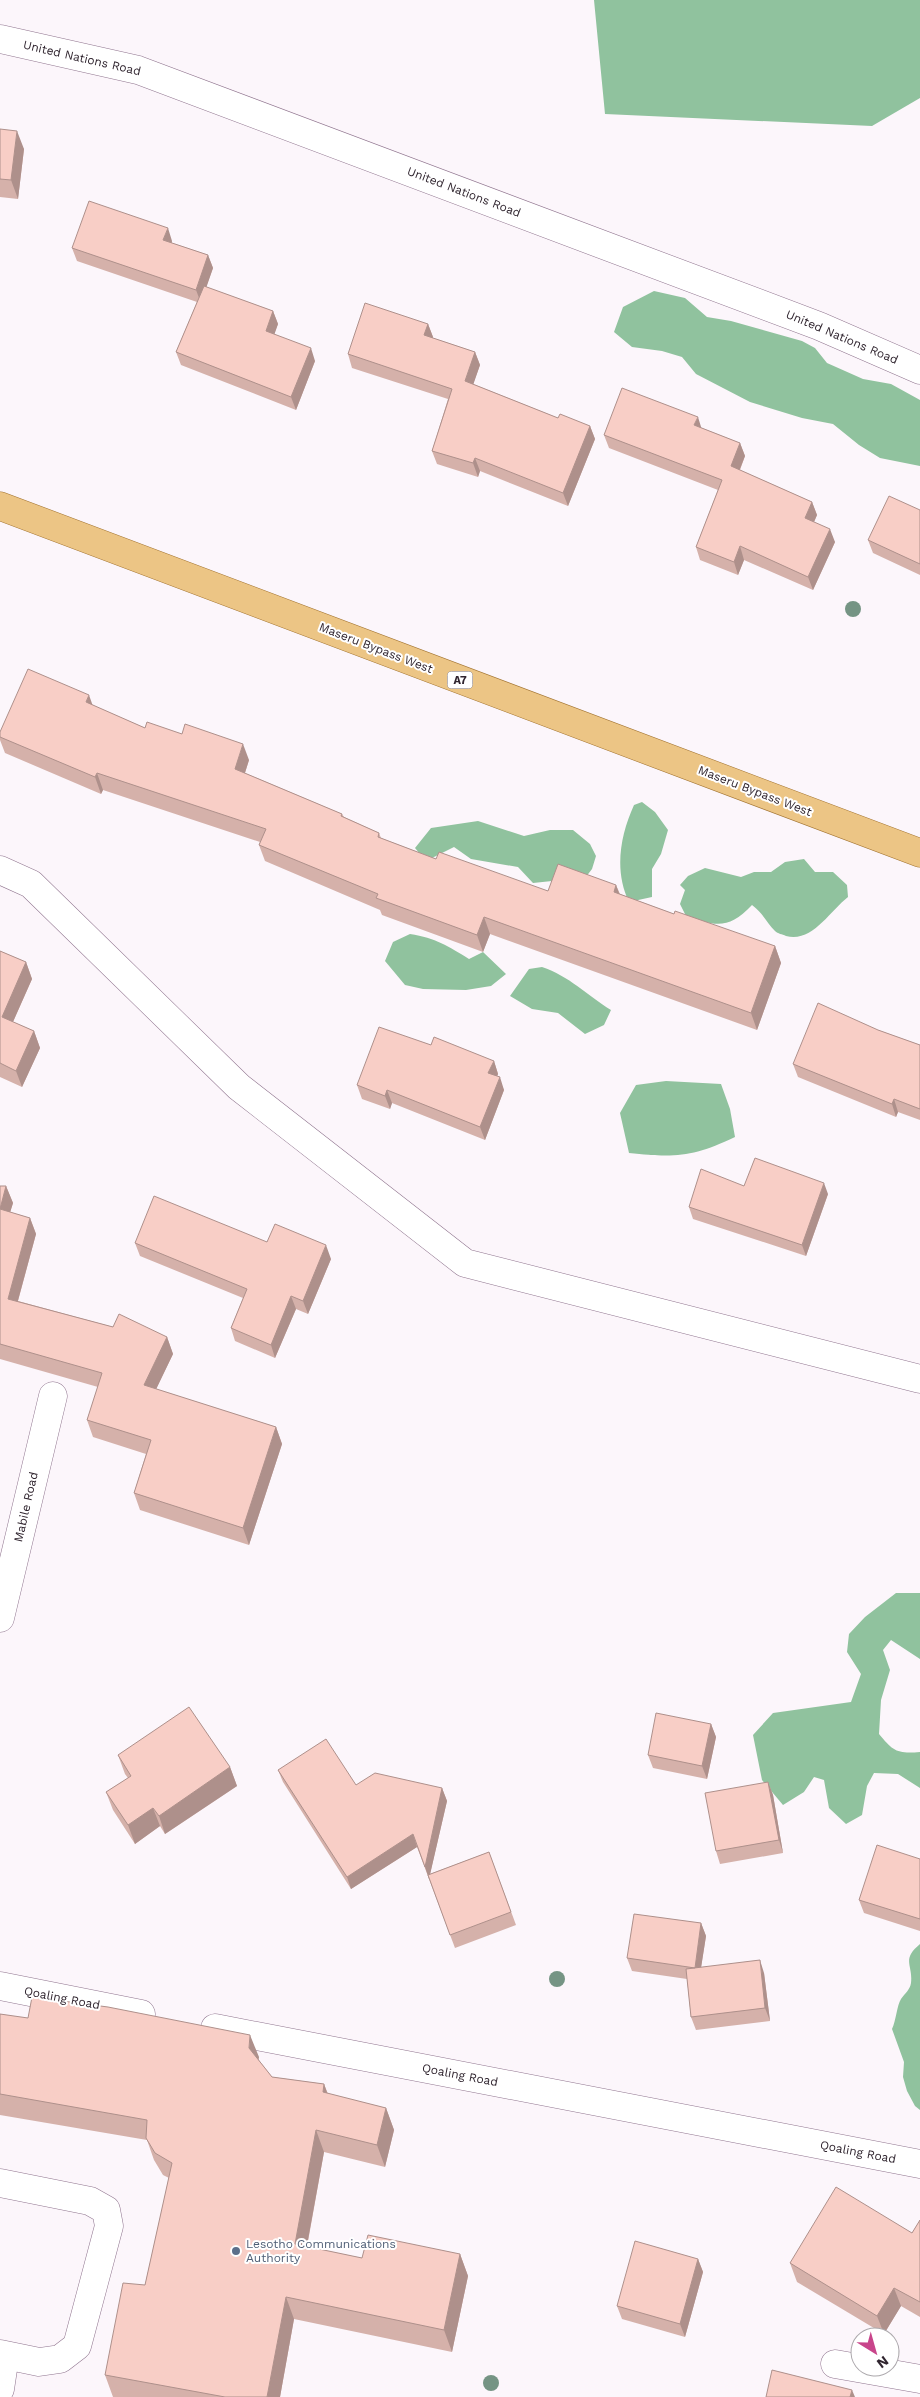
<svg xmlns="http://www.w3.org/2000/svg" width="920" height="2397" font-family="'Work Sans',sans-serif">
<style>
.forest{fill:#90c29e}
.lines{fill:none;stroke-linecap:round;stroke-linejoin:round}
.minor-casing{stroke:#90758f;stroke-width:29}
.major-casing{stroke:#a27432;stroke-width:29}
.minor{stroke:#fff;stroke-width:28}
.major{stroke:#ecc585;stroke-width:28}
.tree{fill:#759484}
.wall{fill:#d5b1aa}
.shaded-wall{fill:#ae908b}
.building{fill:#f8cec6;stroke:#ae908b}
.service-dot{fill:#5c6f8a;stroke:#fff;stroke-width:2}
.labels{text-anchor:middle;stroke-width:4;stroke-linejoin:round;paint-order:stroke}
.shield{fill:#fff;stroke:#6e666d;stroke-width:1}
.shield-label{font-size:11px;font-weight:bold;fill:#30252f}
.street-label{font-size:12px;fill:#30252f;stroke:#fff}
.service-label{font-size:12px;fill:#4e5e75;stroke:#fff;text-anchor:start}
</style>
<rect width="100%" height="100%" fill="#fcf6fb"/>
<path class="forest" d="M594,0h326v98l-48,28 -267,-12z
M654,291l31,7 22,19 24,4 71,20 13,7 12,15 36,16 28,5 29,16v66l-40,-8 -21,-13 -26,-21 -31,-6 -52,-16 -54,-28 -14,-17 -20,-6 -30,-4 -18,-15 9,-25z
M642,802l13,10 13,18 -7,24 -9,15v28l-23,5c-15,-31 -9,-66 5,-97z
M478,821l46,15 26,-6h23l17,14 6,12 -4,13 -13,17 -27,-5 -19,2 -15,-16 -47,-8 -17,-12 -28,14 -11,-13 16,-20z
M804,859l11,13h18l14,13 1,12c-19,15 -36,46 -62,39 -4,-2 -8,-2 -11,-5 -8,-8 -12,-18 -23,-26 -23,24 -35,22 -66,11l-6,-12 5,-14 -5,-5 8,-9 17,-8 36,9 13,-5h17l14,-10z
M410,934c26,4 38,12 59,25l14,-7 23,22 -15,12 -25,4 -43,-1 -18,-4 -20,-24 8,-19z
M542,967c27,9 45,28 69,43l-7,15 -19,9 -27,-21 -26,-4 -22,-13 19,-27z
M666,1081l55,3 9,25 5,28c-42,20 -60,21 -106,16l-9,-40 16,-28z
M896,1593h24v66l-29,-19 -8,10 7,20 -9,30 -2,34c14,17 18,20 41,18v36l-22,-14 -24,-1 -7,13 -5,29 -16,9 -17,-16 -5,-28 -10,-3 -10,15 -21,13 -21,-25 -9,-45 20,-22 78,-11 10,-28 -14,-22 2,-18 16,-17z
M920,1944v166l-5,-4 -8,-15 -4,-14 1,-15 -12,-33c4,-8 5,-24 9,-30 4,-6 9,-9 10,-16 2,-19 -10,-23 9,-39z"/>
<g class="lines">
<g class="minor-casing">
<path id="minor" d="M0,39l138,31 681,256 101,44
M0,870l31,14 208,203 226,176 455,116
M0,1618l53,-222
M0,1986l141,28
M215,2028l705,136
M0,2183l90,18 16,9 3,16 -32,120 -17,13 -21,3 -39,-8
M835,2364l85,15
M0,2389l5,-33"/>
</g>
<g class="major-casing">
<path id="major" d="M0,506l920,347"/>
</g>
<use href="#minor" class="minor"/>
<use href="#major" class="major"/>
</g>
<g class="tree">
<circle cx="853" cy="609" r="8"/>
<circle cx="557" cy="1979" r="8"/>
<circle cx="491" cy="2383" r="8"/>
</g>
<path class="wall" d="M0,129l24,20 -6,50 -18,-2z
M172,241v2l36,12 5,13 -7,19 67,24 5,13 -4,10 41,27 -19,49 -115,-45 -5,-13 21,-50 -120,-41 -5,-13z
M428,324l5,13v1l42,14 5,13 -7,19 85,34 32,8 5,13 -27,67 -88,-35 -2,6 -41,-13 -5,-13 16,-52 -96,-31 -4,-14z
M702,428l38,15 5,13 -5,14 72,32 5,13 -3,7 21,20 -22,48 -69,-30 -6,15 -38,-15 -4,-13 22,-57 -109,-42 -5,-13z
M920,510v65l-47,-22 -5,-13z
M92,705l53,23 104,32 -4,13 97,41 2,3 35,16 2,5 55,21 112,32 68,-6 4,9 54,20 101,32 6,17 -24,67 -267,-96 -7,18 -101,-37 -2,-5 -115,-49 -6,-16 1,-3 -157,-52 -2,4 -96,-41 -5,-13v-8z
M0,951l26,11 6,17 -19,43 21,9 6,17 -18,39 -22,-10z
M878,1030l42,15v75l-22,-8 -2,5 -98,-40 -5,-13z
M431,1045l63,16 4,13 -1,2 7,14 -19,50 -93,-37 -2,6 -28,-10 -5,-14z
M0,1186h6l7,17 -3,9 20,6 6,16 -18,67 95,26 54,10 6,17 -17,35 120,38 6,17 -33,101 -109,-35 -6,-17 12,-39 -53,-17 -6,-17 11,-33 -98,-28z
M744,1186l84,8 -22,62 -113,-37 -4,-12z
M267,1242l64,17 -23,55 -12,-5 -21,49 -40,-17 -4,-13 12,-30 -103,-42 -5,-13z
M711,1724l5,13 -9,42 -54,-11 -5,-13z
M118,1755l112,12 7,19 -72,48 -5,-8 -25,18 -22,-34 -7,-18 22,-14 -3,-4z
M278,1770l78,15 86,3 5,13 -17,73 59,-22 27,73 -61,23 -38,-101 -66,42 -68,-107z
M768,1782l5,13 10,58 -63,11 -4,-13z
M920,1859v72l-56,-18 -5,-13z
M701,1923l5,13 -5,31 63,6 6,48 -74,9 -5,-13 -4,-38 -55,-8 -5,-13z
M0,2014l259,43 -1,2 14,18 52,7 4,10 58,14 8,22 -9,37 -61,-15 -17,95 55,11 98,-4 8,22 -16,76 -158,-33 -14,78h-167l-8,-22 40,-90 24,-107 -6,-3 -9,-15 -7,-20 -147,-25z
M920,2220v97l-19,-11 -17,28 -87,-52 -7,-19 122,-30z
M698,2259l5,13 -18,65 -63,-18 -5,-13z"/>
<path class="shaded-wall" d="M17,131l7,18 -6,50 -7,-19z
M168,228l4,13 -4,12 -5,-13z
M208,255l5,13 -12,35 -5,-13z
M273,311l5,13 -7,20 -5,-13z
M428,324l5,13 -4,11 -5,-13z
M311,348l4,13 -19,49 -5,-13z
M475,352l5,13 -10,29 -5,-13z
M698,417l4,13 -8,-5z
M590,426l5,13 -27,67 -5,-13z
M740,443l5,13 -9,23 -5,-13z
M475,458l5,13 -2,6 -5,-14z
M812,502l5,13 -7,16 -5,-13z
M830,529l5,13 -22,48 -5,-13z
M740,546l4,14 -6,15 -4,-13z
M89,695l6,17 -9,-10z
M243,744l6,16 -8,25 -6,-16z
M97,773l6,17 -2,4 -6,-17z
M616,885l6,16 -8,-9z
M484,917l6,17 -7,18 -6,-17z
M775,946l6,17 -24,67 -6,-17z
M26,962l6,17 -24,54 -6,-16z
M34,1031l6,17 -18,39 -6,-16z
M494,1061l4,13 -5,12 -5,-13z
M500,1077l4,13 -19,50 -5,-13z
M387,1090l5,13 -2,6 -5,-13z
M894,1099l4,13 -2,5 -4,-13z
M824,1183l4,11 -22,62 -4,-11z
M6,1186l7,17 -7,23 -6,-17z
M30,1218l6,16 -22,81 -6,-16z
M326,1245l5,14 -23,55 -5,-13z
M291,1296l5,13 -21,49 -4,-13z
M167,1337l6,17 -23,48 -6,-17z
M276,1427l6,17 -33,101 -6,-17z
M711,1724l5,13 -9,42 -5,-13z
M230,1767l7,19 -72,48 -6,-18z
M768,1782l5,13 10,58 -4,-13z
M442,1788l5,13 -18,78 -4,-12z
M153,1808l7,18 -25,18 -7,-19z
M413,1834l4,13 -66,42 -4,-12z
M701,1923l5,13 -7,45 -4,-13z
M760,1960l4,13 6,48 -5,-13z
M250,2035l9,22 -2,13 -8,-22z
M324,2084l8,22 -9,-14z
M386,2108l8,22 -9,37 -8,-22z
M316,2130l8,22 -21,115 -8,-23z
M460,2254l8,22 -16,76 -8,-22z
M698,2259l5,13 -18,65 -5,-13z
M894,2288l7,18 -17,28 -7,-18z
M286,2297l8,22 -14,78h-13z
M852,2390l3,7h-5z"/>
<path class="building" d="M0,129l17,2 -6,49 -11,-1z
M89,201l79,27 -5,12 45,15 -12,35 -124,-42z
M204,286l69,25 -7,20 45,17 -20,49 -115,-45z
M365,303l63,21 -4,11 51,17 -10,29 93,37 2,-4 30,12 -27,67 -88,-35 -2,5 -41,-12 20,-62 -104,-35z
M622,388l76,29 -4,8 46,18 -9,23 81,36 -7,16 25,11 -22,48 -68,-31 -6,16 -38,-15 26,-67 -118,-45z
M889,496l31,14v54l-52,-24z
M28,669l61,26 -3,7 59,26 2,-6 35,12 3,-10 58,20 -8,25 107,45 -1,2 38,17 -1,4 58,22 3,-7 109,39 10,-27 58,21 -2,7 60,22 1,-3 100,35 -24,67 -267,-96 -7,18 -101,-37 2,-4 -119,-49 7,-16 -169,-56 -2,4 -95,-40v-5z
M0,951l26,11 -24,55 32,14 -18,40 -16,-8z
M818,1003l60,27 42,15v64l-26,-10 -2,5 -99,-40z
M379,1027l52,18 3,-8 60,24 -6,12 12,4 -20,50 -93,-37 -2,6 -28,-11z
M755,1158l69,25 -22,62 -113,-38 12,-38 43,17z
M0,1186h6l-6,23 30,9 -22,81 105,28 6,-13 48,23 -23,48 132,42 -33,101 -109,-35 17,-53 -64,-20 15,-47 -102,-29z
M154,1196l113,46 8,-18 51,21 -23,56 -12,-5 -20,49 -40,-17 16,-39 -112,-46z
M189,1707l41,60 -71,49 -6,-8 -25,17 -22,-33 25,-16 -13,-21z
M656,1713l55,11 -9,42 -54,-11z
M326,1739l30,46 19,-12 67,15 -17,79 -12,-33 -66,43 -69,-107z
M768,1782l11,58 -63,11 -11,-58z
M877,1845l43,14v60l-61,-19z
M489,1852l22,60 -61,23 -22,-60z
M634,1914l67,9 -6,45 -68,-10z
M760,1960l5,48 -74,9 -5,-48z
M32,1997l76,10 142,28 -1,13 23,29 52,7 -1,8 63,16 -9,37 -61,-15 -21,114 67,14 6,-23 92,19 -16,76 -158,-33 -19,100h-42l-120,-22 18,-92 22,2 27,-122 -17,-10 -9,-15 1,-18 -147,-26v-80l28,4z
M836,2187l76,46 8,-13v82l-26,-14 -17,28 -87,-53z
M635,2241l63,18 -18,65 -63,-18z
M772,2370l80,20 -2,7h-84z"/>
<circle class="service-dot" cx="236" cy="2251" r="5"/>
<g class="labels">
<rect class="shield" x="447.5" y="671.5" width="25" height="17" rx="4"/>
<g class="shield-label">
<text x="460" y="684">A7</text>
</g>
<g class="street-label">
<text transform="translate(82 58) rotate(13)" y="4">United Nations Road</text>
<text transform="translate(464 192) rotate(21)" y="4">United Nations Road</text>
<text transform="translate(842 337) rotate(23)" y="4">United Nations Road</text>
<text transform="translate(376 648) rotate(21)" y="4">Maseru Bypass West</text>
<text transform="translate(755 791) rotate(21)" y="4">Maseru Bypass West</text>
<text transform="translate(26 1507) rotate(-77)" y="4">Mabile Road</text>
<text transform="translate(62 1998) rotate(11)" y="4">Qoaling Road</text>
<text transform="translate(460 2075) rotate(11)" y="4">Qoaling Road</text>
<text transform="translate(858 2152) rotate(11)" y="4">Qoaling Road</text>
</g>
<g class="service-label">
<text x="246" y="2248">Lesotho Communications<tspan x="246" dy="14">Authority</tspan></text>
</g>
</g>
<g transform="translate(875 2352) rotate(143)"><circle r="24" fill="#ffffff" stroke="#aca8ac"/>
<path d="M0-4L9 19L0 12L-9 19Z" fill="#c8458b"/>
<text y="-8" font-size="14" font-weight="bold" text-anchor="middle" fill="#30252f">N</text>
</g>
</svg>
